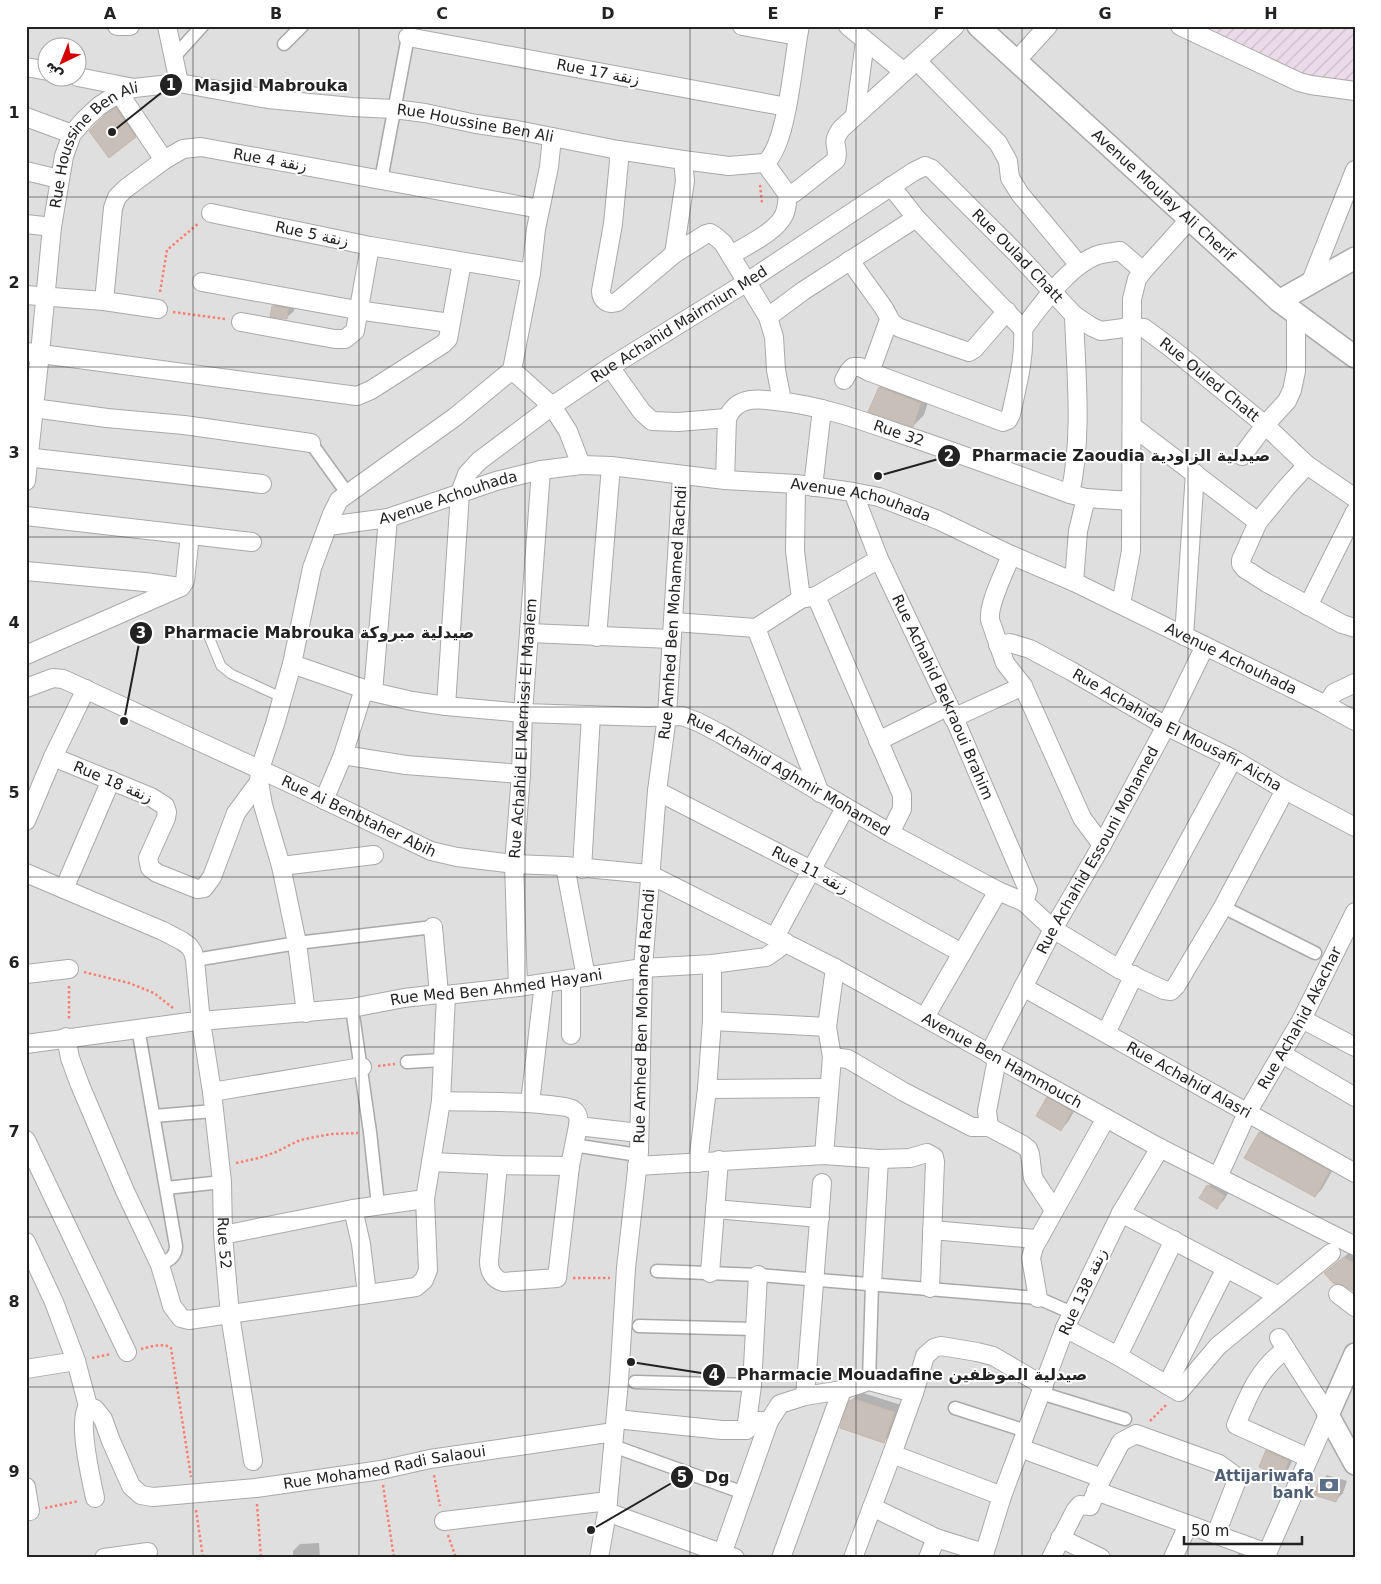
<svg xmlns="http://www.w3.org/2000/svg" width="1381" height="1584" font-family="'DejaVu Sans',Vazirmatn,sans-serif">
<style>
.residential{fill:#e0dfdf;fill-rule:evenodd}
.industrial{fill:url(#industrial-furrows)}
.shadow{fill:#0003}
.building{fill:#c7bfb8;stroke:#c4b6ab}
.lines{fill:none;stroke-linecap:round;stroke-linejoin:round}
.service-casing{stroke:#a9a9a9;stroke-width:11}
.pedestrian-casing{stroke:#a9a9a9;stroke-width:15}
.minor-casing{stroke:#a9a9a9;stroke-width:20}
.tertiary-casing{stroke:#a9a9a9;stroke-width:24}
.path{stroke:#fa8072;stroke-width:2.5;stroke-dasharray:2.5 2.5;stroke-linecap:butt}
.service{stroke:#fff;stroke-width:9}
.pedestrian{stroke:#fff;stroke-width:12}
.minor{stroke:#fff;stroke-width:18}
.tertiary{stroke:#fff;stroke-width:21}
.grid{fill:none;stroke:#222;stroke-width:1;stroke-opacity:0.55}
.labels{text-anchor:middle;stroke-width:4;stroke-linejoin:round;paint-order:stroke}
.street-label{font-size:15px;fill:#222;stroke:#fff}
.service-label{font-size:15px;font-weight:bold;fill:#4e5e75;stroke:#fff;text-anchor:end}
.leader{fill:none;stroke:#222;stroke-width:2}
.callout-dot{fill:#222;stroke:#fff;stroke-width:2}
.mark-label{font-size:15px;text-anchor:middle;font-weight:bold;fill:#fff}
.callout-label{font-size:16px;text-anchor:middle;font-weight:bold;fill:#222;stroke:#fff;stroke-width:4;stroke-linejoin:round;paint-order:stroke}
.neatline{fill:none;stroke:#222;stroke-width:2}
.grid-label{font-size:16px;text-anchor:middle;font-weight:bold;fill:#222}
</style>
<defs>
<pattern id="industrial-furrows" width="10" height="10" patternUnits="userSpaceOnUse" patternTransform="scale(1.25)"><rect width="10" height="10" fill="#ebdbe8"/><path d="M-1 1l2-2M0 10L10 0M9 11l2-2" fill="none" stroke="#c9bcc7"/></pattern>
</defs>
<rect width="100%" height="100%" fill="#f2efe9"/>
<path class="residential" d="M26,26h1329v1532h-1329zM48,48h30v30h-30z"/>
<path class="industrial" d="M1200,26h146l9,4v55l-58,-12z"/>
<path class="shadow" d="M118,104l28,22 -11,11 -44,-6z
M281,299l14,3 -1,9 -8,7 -14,-2 2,-10z
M891,376l40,16 -7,23 -11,11 -33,-39z
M1055,1091l23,13 -10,18 -7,7 -13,-31z
M1267,1125l69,39 -14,25 -7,7 -69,-39 14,-25z
M1215,1179l16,9 -7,12 -7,7 -9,-21z
M1352,1250l3,2v39l-29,-18z
M863,1393l38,12 -10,29 -7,7 -34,-39 8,-8z
M1275,1444l20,9 -6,15 -7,7 -15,-24z
M1327,1475l20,6 -4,12 -7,7 -16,-18z
M319,1543l1,15h-27v-7l7,-7z
M1245,1547l10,4 -3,7h-15l1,-4z"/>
<path class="building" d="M116,108l20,29 -27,21 -20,-27 17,-17z
M272,306l17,2 -2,11 -17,-2z
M879,387l42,16 -8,24 -45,-15z
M1047,1097l25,14 -11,20 -25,-15z
M1259,1132l71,39 -15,26 -71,-39z
M1207,1185l18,11 -8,13 -18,-11z
M1344,1257l11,7v28l-15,-8h-6l-10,-11z
M855,1399l40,13 -11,31 -44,-15 9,-27z
M1266,1450l23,11 -7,16 -23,-10z
M1319,1481l22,7 -5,14 -22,-7z"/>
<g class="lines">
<g class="service-casing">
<path id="service" d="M207,632l14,34 10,8 52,24"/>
</g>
<g class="pedestrian-casing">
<path id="pedestrian" d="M284,44l18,-18
M174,57l28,-31
M381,180l29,-154
M311,443l36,50
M1223,907l92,46
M195,960l102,-17 136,-16
M352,1008l18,124 8,73
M138,1028l38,218c0,11 -7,14 -16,19
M407,1062l35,-2
M154,1116l59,-5
M573,1145l65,10
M166,1188l56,-6
M657,1271l101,4 280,23 34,15
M639,1326l115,3
M869,1381l3,-97
M635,1382l117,3
M1041,1393l84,26
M955,1408l71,23
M613,1446l131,47"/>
</g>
<g class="minor-casing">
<g id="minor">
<path d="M117,26h13"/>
<path d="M167,26l12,57"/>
<path d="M742,26l56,10"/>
<path d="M848,26l56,46"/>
<path d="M1180,26l119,56 12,3 44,6"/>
<path d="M408,37l379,70"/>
<path d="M917,61l81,82 10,18 2,17 10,16 59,71"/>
<path d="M1016,61l32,-35"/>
<path d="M26,67l22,4"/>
<path d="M78,77l56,11"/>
<path d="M119,93l45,67"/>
<path d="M855,116l10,-75"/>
<path d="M26,117l46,17"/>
<path d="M618,150l1,11 -6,63 -12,67c0,9 7,14 16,11l57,-48 32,-20 4,-1 5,3 8,7 45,74 6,20 2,33 6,31"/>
<path d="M765,163l23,32 6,-2 42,-33c4,-15 -7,-16 6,-32l113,-102"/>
<path d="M765,163c23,-18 28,-106 35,-137"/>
<path d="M26,171l33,8"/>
<path d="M891,186l25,32 107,111"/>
<path d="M211,213l159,33 161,27"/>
<path d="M26,224l26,3"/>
<path d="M674,254l11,-73 -2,-21"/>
<path d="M731,255c16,-10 45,-23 53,-40 3,-6 3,-14 4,-20"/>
<path d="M850,260c10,16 22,31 33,47 7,10 5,15 17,21l63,22 6,2 5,-3 33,-38"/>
<path d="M202,282l155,28 93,13"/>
<path d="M1310,284l45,-114"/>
<path d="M26,295l78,6 54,8"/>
<path d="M104,301l9,-93 4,-11 8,-8 39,-29 19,-11 18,-2 339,62"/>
<path d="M768,317l35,-26 113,-73"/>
<path d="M241,322l94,17h10l10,-8 15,-85"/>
<path d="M26,352l331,44 14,-6 72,-46 5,-5 14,-77"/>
<path d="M610,367l32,45 10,9 26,1 49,-4"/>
<path d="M512,370l40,36 16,25 13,34"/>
<path d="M870,372l133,50 5,-2 3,-6c6,-28 14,-56 12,-85 18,-24 48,-67 78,-75 6,-1 13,-2 19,-3l23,20"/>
<path d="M844,380l5,-9 4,-4h7l10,5 19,-52"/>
<path d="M26,407l81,11 77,7 127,18"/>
<path d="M1132,426l126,96"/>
<path d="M1242,456l23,-31 22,-24 5,-11 4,-19v-57"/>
<path d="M26,457l236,27"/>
<path d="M1307,465l-21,23 -28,34 -17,38v4l4,5 22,14 75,41 13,4"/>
<path id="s1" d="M725,480l2,-62c4,-8 10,-15 19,-17 10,-3 20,-1 30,0 42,4 82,18 122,32 57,19 114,40 172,61l16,4 45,3"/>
<path id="s2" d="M26,481l14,-128 12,-126 12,-71 8,-22 13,-15 14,-13 20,-13 15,-5 45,-5 89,16 84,8 42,2 31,4 51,11 41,6 101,20 65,10 46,6 36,-3"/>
<path d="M796,484l-1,67 6,48"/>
<path d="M813,487l9,-78"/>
<path id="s3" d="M853,492l26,67 70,147 79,184 -4,12"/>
<path d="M1070,494c13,-58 6,-120 4,-179"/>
<path d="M26,516l226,26"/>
<path id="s4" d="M328,526l60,-8 108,-37 45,-11 40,-5 30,1 114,14 71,4 57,8 26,5 59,23 73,35 63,27 252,123 29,16"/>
<path d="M1011,555c-6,17 -23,48 -21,65l15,43 18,23 59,132 20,27"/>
<path d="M26,571l119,11 35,5"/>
<path d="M1074,582l4,-51 8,-33"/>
<path d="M816,596l86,199v14l-12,24"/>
<path d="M1121,604l10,-53 1,-252 5,-20 6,-8 46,-51"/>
<path d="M1308,606l47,-94"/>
<path d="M674,622l82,6 45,-29 15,-3 63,-37"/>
<path d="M756,628l64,165"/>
<path d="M529,633l142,6"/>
<path d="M1184,636l11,-163"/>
<path d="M597,637l14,-171"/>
<path id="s5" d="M998,645l12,-2 20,6 41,22 95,55 67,33 52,31 70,37"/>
<path d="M26,655l155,-68 4,-6 5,-46"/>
<path id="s6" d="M292,664l81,28 39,9 34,5 77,7 125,4 34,-1 16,6 23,12 169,99 108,58 26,11 29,27 66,40 45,21 7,1 5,-5 47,-79 62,-117"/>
<path id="s7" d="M26,688l27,-10 10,1 222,102 146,70 26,6 57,7 51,2 84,8 186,94 325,180 195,98"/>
<path d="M373,692l15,-174"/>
<path d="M1326,705l8,-12 21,-10"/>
<path id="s8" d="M446,706l14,-213 7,-19 12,-13 73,-55 58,-39 137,-85 166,-110 12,-6 7,3 85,85 57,61 18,12 9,4 30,-4 13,1 27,20 94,77 42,40 48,33"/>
<path d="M953,718l70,-32"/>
<path d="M878,741l71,-35"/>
<path d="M343,755l63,10 115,9"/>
<path d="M53,757l98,40 14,9 2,6 -1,6 -18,40 2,10 7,5 40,16 7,-1 8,-11 24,-64 23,-31"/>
<path d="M657,791l154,79 151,83"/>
<path d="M324,800l19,-45 21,-66"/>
<path d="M26,821l27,-64 33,-68"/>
<path d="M281,866l93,-11"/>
<path d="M565,866l21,111"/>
<path d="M582,869l9,-154"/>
<path id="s9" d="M26,873l137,58 19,10 7,5 4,6 2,8 6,62 11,70 10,90 1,53 7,80 23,146"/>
<path d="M64,889l47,-109"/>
<path d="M433,927l6,67"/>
<path d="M775,937l70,-129"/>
<path d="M1119,969l114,-210"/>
<path d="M26,974l43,-5"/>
<path id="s10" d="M518,987l-4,-123 7,-90 2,-61 18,-243"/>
<path id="s11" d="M1023,987l332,186"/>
<path d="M306,1013l-9,-70 -16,-77 -18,-61 -4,-23 1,-13 15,-45 17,-60 20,-96 20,-54 7,-14 116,-83 57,-47 19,-97 5,-44 13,-62 3,-30"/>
<path d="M925,1017l73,-126"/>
<path d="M1302,1019l53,28"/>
<path d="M712,1021l115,6"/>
<path d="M1106,1033l28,-58"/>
<path d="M571,1035v-55"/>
<path d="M66,1037l4,21 10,27 45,106 35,74 12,41 9,12 8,2 227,-33 8,-7 4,-10 -3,-71 16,-98 5,-106"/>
<path id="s12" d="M26,1044l163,-22 163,-14 52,-10 35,-4 7,1 72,-8 125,-19 69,-4 54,-7 12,-8 7,-7"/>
<path id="s13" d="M989,1054l64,-125 49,-84 64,-119 39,-80"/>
<path d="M1282,1054l73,43"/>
<path d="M832,1057l16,2 56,33 68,35h17l34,18 5,4 2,5 3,24 21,32"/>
<path d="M707,1089l121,-1"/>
<path d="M212,1092l150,-25"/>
<path d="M441,1101c36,1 73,0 108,4 8,1 17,1 23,4 7,4 7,10 6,17"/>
<path d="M530,1103l14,-120"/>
<path d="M989,1127l-2,-16 10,-52"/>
<path d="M26,1140l101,212"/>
<path d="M824,1155l8,-98 -5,-30 8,-59"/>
<path d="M431,1162l67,3 72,1"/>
<path d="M698,1163l9,-74 5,-68v-57"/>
<path d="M498,1165l-9,96c0,10 4,18 14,21l54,-4 13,-112 8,-40 61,7"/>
<path d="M637,1166l187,-11 55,4 31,-1 17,-5 7,4 1,5 -5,126"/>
<path id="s14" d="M1218,1177l29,-64 55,-94 53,-107"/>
<path d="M353,1209l8,35 6,50"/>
<path d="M715,1209l105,9"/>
<path d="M1121,1213l158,83"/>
<path d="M932,1230l104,9"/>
<path d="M223,1235l130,-26 72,-10"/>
<path id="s15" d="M26,1242l28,60 22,59 12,45 7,3 8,10 8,22 20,45 10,9 12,2 103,-9 125,-18 49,-11 184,-27"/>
<path d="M710,1273l9,-113"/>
<path d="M872,1284l7,-125"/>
<path d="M1338,1294l17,13"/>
<path d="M1038,1298l-7,-40 3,-11 72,-129"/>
<path d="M1065,1328l53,28 61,36 39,-46 113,-93"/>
<path d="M1286,1349c-28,21 -37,45 -50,76l73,33"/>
<path d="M1118,1356l56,-116"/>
<path d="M26,1369l50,-8"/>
<path d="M1167,1385l59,-117"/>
<path d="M805,1396l17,-213"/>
<path d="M88,1406c-11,16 3,72 7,92"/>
<path d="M616,1419l106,11h24l12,-9h11l11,-17 25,-8 37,-6 27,-9 45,12"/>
<path d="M746,1430l6,-45 6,-110"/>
<path d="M1020,1448l82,30"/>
<path d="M892,1454l110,42"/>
<path d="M26,1487l4,24"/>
<path d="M1096,1491l171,62"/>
<path d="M872,1507l64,31 48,15"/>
<path d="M607,1512l128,46"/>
<path d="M444,1521l164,-20"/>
<path d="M1060,1538l41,20"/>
<path d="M104,1558l44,-6"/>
<path id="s16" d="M599,1558l8,-46 12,-131 7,-113 13,-116 4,-184 14,-177 10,-75 15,-241"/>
<path d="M716,1558l8,-10 2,-5 43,-122"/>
<path d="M781,1558l61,-168"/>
<path d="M853,1558l39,-104 22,-61 11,-37 9,-8 7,-2 36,6 16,4 51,30"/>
<path d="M928,1558l8,-20"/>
<path d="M983,1558l19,-62 63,-168 56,-115 39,-65"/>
<path d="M1051,1558l24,-47 5,-6 10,1 12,-28 19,-36 15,-8 83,30 18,13v3l-21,54"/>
<path d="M1173,1558l15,-33"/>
<path d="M1265,1558l63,-143 -49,-77"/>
</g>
</g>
<g class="tertiary-casing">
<g id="tertiary">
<path id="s17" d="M978,26l301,275 76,56"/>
<path d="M1279,301l76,-43"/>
<path d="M1355,1354l-27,61 27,49"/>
</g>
</g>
<path class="path" d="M760,185l2,18
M160,292l7,-42 32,-27
M173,312l52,7
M84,972l45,11 25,10 19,15
M69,986v35
M378,1066l17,-2
M236,1163l23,-5 17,-6 24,-12 31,-6 27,-1
M573,1278h37
M141,1349c9,-2 22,-7 30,-1l20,129
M92,1358l19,-4
M1150,1421l17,-17
M434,1475l6,31
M383,1485l11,73
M257,1504l4,54
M45,1508l34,-7
M196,1510l7,48
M448,1535l8,23"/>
<use href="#service" class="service"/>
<use href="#pedestrian" class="pedestrian"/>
<use href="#minor" class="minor"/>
<use href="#tertiary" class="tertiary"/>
</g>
<path class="grid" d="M193,26v1532M359,26v1532M525,26v1532M690,26v1532M856,26v1532M1022,26v1532M1188,26v1532M26,197h1329M26,367h1329M26,537h1329M26,707h1329M26,877h1329M26,1047h1329M26,1217h1329M26,1387h1329"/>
<defs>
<g id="bank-bare" transform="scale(1.5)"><path d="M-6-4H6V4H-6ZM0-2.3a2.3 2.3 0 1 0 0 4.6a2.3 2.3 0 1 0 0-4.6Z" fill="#5c6f8a" stroke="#fff" stroke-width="2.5" paint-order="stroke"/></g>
</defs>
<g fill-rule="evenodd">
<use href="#bank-bare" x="1329" y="1485"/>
</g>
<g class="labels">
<g class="street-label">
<text transform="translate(598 72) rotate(11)" y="5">Rue 17 زنقة</text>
<text dy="5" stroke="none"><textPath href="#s2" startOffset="774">Rue Houssine Ben Ali</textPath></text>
<text dy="5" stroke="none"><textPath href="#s2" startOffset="354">Rue Houssine Ben Ali</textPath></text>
<text transform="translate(270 160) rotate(10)" y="5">Rue 4 زنقة</text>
<text dy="5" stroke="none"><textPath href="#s17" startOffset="251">Avenue Moulay Ali Cherif</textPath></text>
<text transform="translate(312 234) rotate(12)" y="5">Rue 5 زنقة</text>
<text dy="5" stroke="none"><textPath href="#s8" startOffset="916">Rue Oulad Chatt</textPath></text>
<text dy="5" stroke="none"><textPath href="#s8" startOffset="494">Rue Achahid Mairmiun Med</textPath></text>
<text dy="5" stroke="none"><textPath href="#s8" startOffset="1156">Rue Ouled Chatt</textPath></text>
<text dy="5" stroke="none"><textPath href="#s1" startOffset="246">Rue 32</textPath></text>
<text dy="5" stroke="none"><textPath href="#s4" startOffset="124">Avenue Achouhada</textPath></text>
<text dy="5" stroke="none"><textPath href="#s4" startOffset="544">Avenue Achouhada</textPath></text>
<text dy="5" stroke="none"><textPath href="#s16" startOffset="949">Rue Amhed Ben Mohamed Rachdi</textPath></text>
<text dy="5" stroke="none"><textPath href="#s4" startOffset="949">Avenue Achouhada</textPath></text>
<text dy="5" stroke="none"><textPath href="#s3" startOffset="224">Rue Achahid Bekraoui Brahim</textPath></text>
<text dy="5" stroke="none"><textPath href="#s10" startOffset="259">Rue Achahid El Mernissi El Maalem</textPath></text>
<text dy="5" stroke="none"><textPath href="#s5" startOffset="201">Rue Achahida El Mousafir Aicha</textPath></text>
<text dy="5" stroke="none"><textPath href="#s6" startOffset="518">Rue Achahid Aghmir Mohamed</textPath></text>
<text transform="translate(113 782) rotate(23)" y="5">Rue 18 زنقة</text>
<text dy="5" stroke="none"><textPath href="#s7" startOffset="365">Rue Ai Benbtaher Abih</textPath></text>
<text dy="5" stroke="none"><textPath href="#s13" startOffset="231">Rue Achahid Essouni Mohamed</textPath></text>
<text transform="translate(810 870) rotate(28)" y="5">Rue 11 زنقة</text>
<text dy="5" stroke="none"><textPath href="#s12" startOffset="474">Rue Med Ben Ahmed Hayani</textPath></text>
<text dy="5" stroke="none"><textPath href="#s16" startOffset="544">Rue Amhed Ben Mohamed Rachdi</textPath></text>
<text dy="5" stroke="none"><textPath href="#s14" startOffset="179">Rue Achahid Akachar</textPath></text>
<text dy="5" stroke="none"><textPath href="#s7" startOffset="1064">Avenue Ben Hammouch</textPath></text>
<text dy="5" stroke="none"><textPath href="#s11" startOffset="190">Rue Achahid Alasri</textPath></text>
<text dy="5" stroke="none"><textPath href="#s9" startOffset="479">Rue 52</textPath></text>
<text transform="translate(1083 1292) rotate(-65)" y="5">Rue 138 زنقة</text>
<text dy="5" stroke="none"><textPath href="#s15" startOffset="528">Rue Mohamed Radi Salaoui</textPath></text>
</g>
<g class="service-label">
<text x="1314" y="1481">Attijariwafa<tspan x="1314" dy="17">bank</tspan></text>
</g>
</g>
<path class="leader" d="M112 132L171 85M878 476L949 456M124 721L141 633M631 1362L714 1375M591 1530L682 1477"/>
<g class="callout-dot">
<circle cx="112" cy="132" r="5"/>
<circle cx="878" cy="476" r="5"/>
<circle cx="124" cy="721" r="5"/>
<circle cx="631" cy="1362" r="5"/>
<circle cx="591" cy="1530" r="5"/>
<circle cx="171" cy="85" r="12"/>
<circle cx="949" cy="456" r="12"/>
<circle cx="141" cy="633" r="12"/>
<circle cx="714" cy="1375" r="12"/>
<circle cx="682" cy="1477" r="12"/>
</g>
<g class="mark-label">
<text x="171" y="90">1</text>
<text x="949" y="461">2</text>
<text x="141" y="638">3</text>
<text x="714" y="1380">4</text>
<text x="682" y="1482">5</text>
</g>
<g class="callout-label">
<text x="271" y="91">Masjid Mabrouka</text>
<text x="1121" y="461">Pharmacie Zaoudia صيدلية الزاودية</text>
<text x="319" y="638">Pharmacie Mabrouka صيدلية مبروكة</text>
<text x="912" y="1380">Pharmacie Mouadafine صيدلية الموظفين</text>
<text x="717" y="1483">Dg</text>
</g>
<rect width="1381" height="1584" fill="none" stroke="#ffffff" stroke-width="55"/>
<g transform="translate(62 62) rotate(223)"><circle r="24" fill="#ffffff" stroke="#a7a7a7"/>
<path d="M0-4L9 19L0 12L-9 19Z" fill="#d40000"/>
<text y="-8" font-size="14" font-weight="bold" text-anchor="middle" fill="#222222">ش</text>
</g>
<path d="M1184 1536v8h118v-8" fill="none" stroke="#222222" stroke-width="2.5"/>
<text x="1191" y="1536" font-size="15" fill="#222222" stroke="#ffffff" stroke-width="4" paint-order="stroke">50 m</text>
<rect x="28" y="28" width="1326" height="1528" class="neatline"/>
<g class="grid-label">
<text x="110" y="19">A</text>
<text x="276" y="19">B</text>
<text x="442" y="19">C</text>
<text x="608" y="19">D</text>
<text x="773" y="19">E</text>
<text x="939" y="19">F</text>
<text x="1105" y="19">G</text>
<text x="1271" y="19">H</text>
<text x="14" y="118">1</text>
<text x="14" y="288">2</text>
<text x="14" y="458">3</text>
<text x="14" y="628">4</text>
<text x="14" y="798">5</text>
<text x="14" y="968">6</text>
<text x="14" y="1137">7</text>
<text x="14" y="1307">8</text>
<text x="14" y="1477">9</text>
</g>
</svg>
